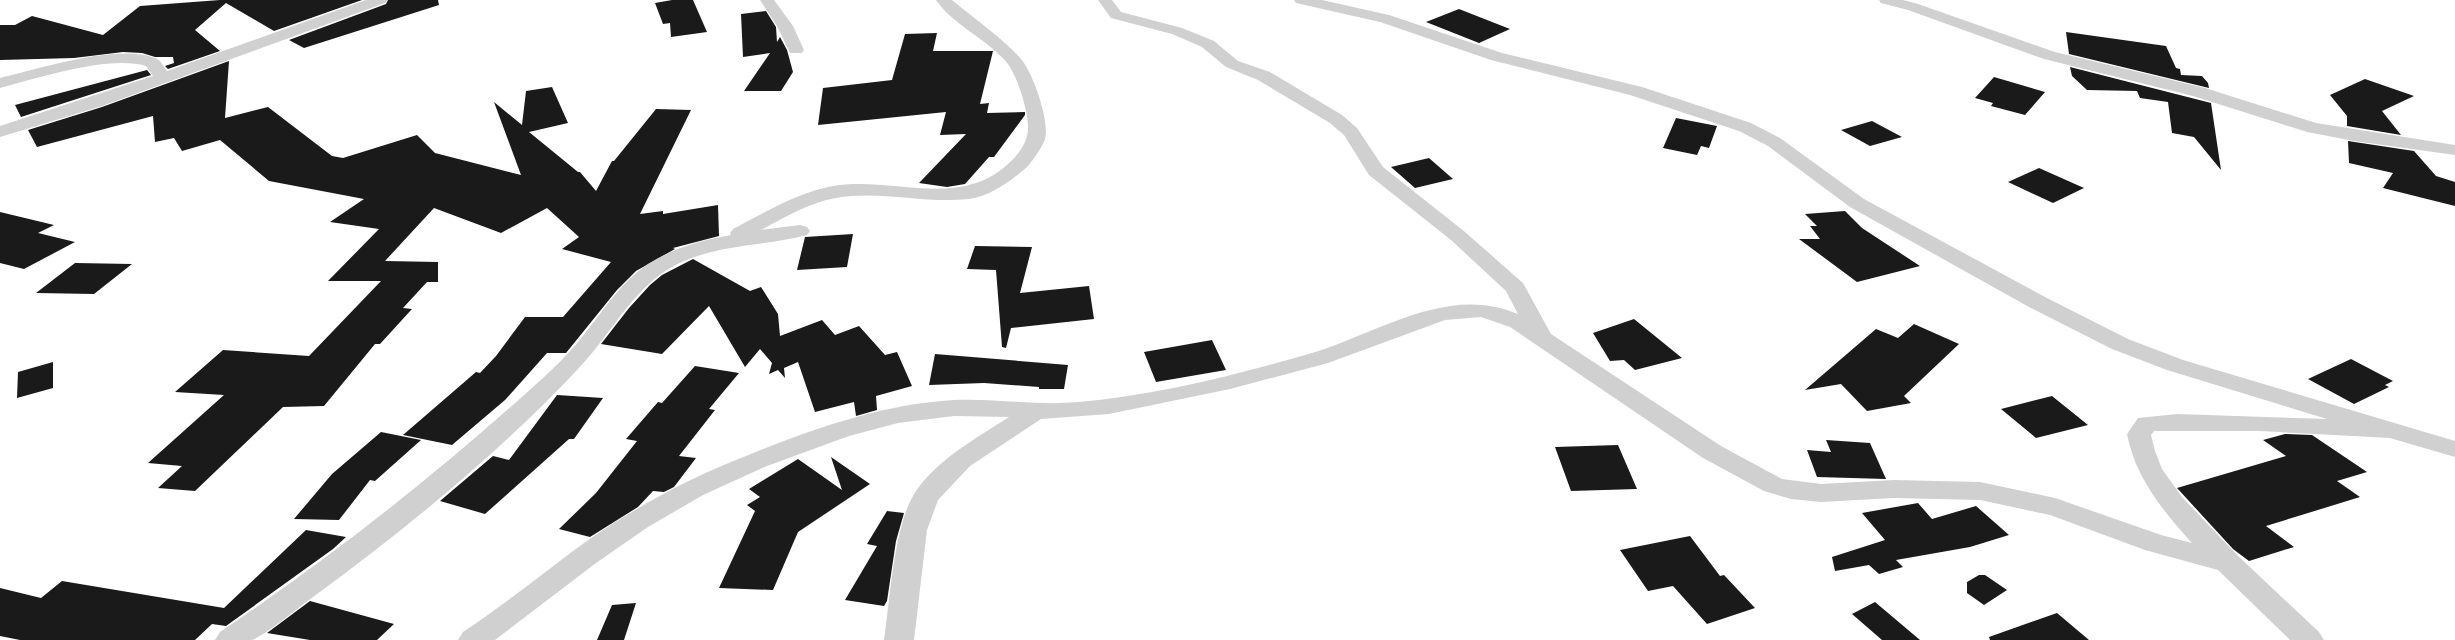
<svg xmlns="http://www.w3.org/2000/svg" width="2455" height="640" font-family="'Public Sans',sans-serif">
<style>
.building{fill:#1a1a1a}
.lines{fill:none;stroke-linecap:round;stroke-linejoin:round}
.minor{fill:#d0d0d0;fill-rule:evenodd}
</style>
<rect width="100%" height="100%" fill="#fff"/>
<path class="building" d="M220,0h142l-88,31 -48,-28 -31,27 25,21 -52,18 -3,-3 9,-3 -1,-6h-18l-13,-4 -19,-1 -49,6 -74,2v-35h15l17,-9 71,19 37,-29z
M388,0h50l1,5 -135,43 -15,-8 97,-36z
M672,0h21l14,32 -36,5 -1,-14 -7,1 -8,-21z
M1459,9l51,20 -31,14 -53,-21z
M766,11l10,16 1,15 3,-5 7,13 6,22 -12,19h-37l26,-38 -27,4 -2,-43z
M2066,32l100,14 10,22 4,1 1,6 21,1 6,7 1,5 -140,-34z
M937,33l-4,18h60l-13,53 9,-1 -2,10 38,-1v3l-31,42h-5l-24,27 -18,3 -28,-4 47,-49 -26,1 6,-23 -128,13 5,-37 69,-8 13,-46z
M229,61l-4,57 43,-11 64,49 11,2 74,-23 18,18 86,22 -27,-73 28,23 4,-34 26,-4 16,36 -39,9 49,40h2l16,19 16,-30h2l42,-52 35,1 -51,104 23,-3v3l55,-9 1,31 -46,12 2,1 -39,22 -19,19 -51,63h-19l-42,47 -53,45 -49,-10 73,-63 4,1 16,-17 29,-39h38l48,-55 -49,-13 17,-12 -32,-29 -46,25 -67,-25 -49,53 53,1v20h-11l-24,26 9,1 -32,35h-5l-51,62 -41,1 -88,84 -37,-3 24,-22 -34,-3 76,-68 -49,-3 48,-42 86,6 72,-75h-53l51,-52 -49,-7 34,-23 -95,-18 -49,-41 -38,11 -8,-13 -19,4 -2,-26 -116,31 -9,-17 74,-23z
M2070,67l141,36 10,67 -27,-33 -22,-4 -4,-31 -28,-4 -3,-7 -50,-1 -15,-14z
M147,70l4,5 -130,42 -6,-12z
M1994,77l51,15 -20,23 -34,-9 2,-3 -18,-5z
M2365,79l49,17 -32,15 19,24 -54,-9v-10l-17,-21z
M1676,118l41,8 -8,22 -8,-2 -4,9 -34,-7z
M1872,121l30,16 -32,9 -29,-16z
M2348,141l66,10 22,25 19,6v24l-72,-18 10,-15 -44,-10z
M1429,158l24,21 -38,9 -24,-21z
M2039,168l45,20 -31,15 -45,-21z
M1845,211l17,17 58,38 -63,16 -58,-43h21l-10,-13h7l-12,-12z
M0,212l54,13 -16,8 37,9 -51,27 -24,-6z
M853,234l-6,33 -50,3 8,-33z
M975,246l57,1 -12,46 69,-7 5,33 -83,9 -5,20 -4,-1 -6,-77 -29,-1z
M693,259l57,32 11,-4 17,27 2,22 42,-16 13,15 24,-9 26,29 12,-3 15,34 -36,10 1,14 -21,6 -2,-14 -39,10 -17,-50 -14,6 1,10 -7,-8 -9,4 3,-11 -12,-14 -15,18 -36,-61 -47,48 -61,-10 28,-36 21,-23 12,-10z
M75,263l57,1 -38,30 -58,-1z
M1634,319l48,39 -47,12 -11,-10 -14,1 -17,-28z
M1914,324l45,20 -55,52 7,7 -44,8 -26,-27 -36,6 71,-61 22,9z
M1212,340l14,30 -70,12 -12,-30z
M935,354l133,11 -4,24h-25v-2l-55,-4 -55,2z
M2351,359l42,22 -8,4 4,2 -35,17 -46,-25z
M53,362v26l-36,10 1,-26z
M695,366l44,7 -30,36 6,1 -36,46 17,2 -22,29 -10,5 -11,-1 -15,16 -48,30 -31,-8 37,-36 41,-52 -11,-2 32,-37 4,1z
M557,395l46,3 -29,41h-5l-84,75 -45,-13 53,-45 16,4z
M2052,396l36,29 -52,13 -35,-29z
M381,432l40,8 -46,41 -5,-1 -31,40 -45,-1 38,-45z
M2285,434l27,1 55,37 -30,9 23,16 -94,29 28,21 -45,14 -16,-12 -56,-61 109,-32 -23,-16z
M1826,440l44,3 16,36 -69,-2 -10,-27 24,2z
M1618,445l19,44 -66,2 -16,-44z
M831,457l39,27 -72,48 -25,58 -54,-2 36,-77 -8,-6 13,-8 -11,-8 49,-30 44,31z
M1918,503l14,16 44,-13 33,29 -39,12 -74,13 7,7 -24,7 -10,-9 -34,6 -3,-14 53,-17 -23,-27z
M887,511l17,2 -8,28 -9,60 -3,5 -39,-6 32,-54 -10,-2z
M306,530l40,7 -13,12 -107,77 -14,-2 -17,16h-175l-20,-4v-48l41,10 21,-17 162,27z
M1690,536l30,40 4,-1 31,33 -48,16 -34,-38 -25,5 -28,-41z
M1979,575h6l22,15 -23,15 -17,-12v-11z
M310,601l84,23 -17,16h-67l-43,-7z
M1875,602l45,38h-38l-30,-26z
M636,603l-12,37h-27l15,-35z
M2057,613l32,27h-99l-1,-3z"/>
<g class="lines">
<path class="minor" d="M366,0h21l-2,3 -283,103 -102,31v-11l153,-50 -7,-10c-38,-11 -107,12 -146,22v-10c38,-9 121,-36 157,-19 4,2 7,8 10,12z
M760,0h14l19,26 11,24 -2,3h-12l-13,-27z
M936,0h16c20,17 53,40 69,59 12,14 29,62 24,80 -3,9 -12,21 -18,28 -16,14 -36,29 -58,32 -44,5 -89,-9 -133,-1 -26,4 -52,20 -75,32l39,-5 7,2 3,4 -3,4c-49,13 -102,8 -146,39 -34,25 -54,65 -83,95 -77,82 -173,161 -265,228 -14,10 -46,37 -61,43 -9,0 -26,0 -37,0l5,-8c114,-77 221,-161 323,-254 12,-11 24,-23 35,-36 22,-26 40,-58 70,-78 25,-16 54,-24 83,-29l-1,-2 3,-4c31,-16 65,-37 100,-43 60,-10 127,24 176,-23 10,-9 18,-20 19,-33 1,-17 -10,-52 -20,-66 -19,-24 -55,-39 -72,-64z
M1098,0h14l9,12 61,16 32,13 24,20 32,11 72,43 15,13 26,39 82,65 58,51 28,51 170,112 61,33 39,5 73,-4 86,2 75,16 106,37 31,8c-29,-32 -57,-66 -65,-109l11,-16 39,-4 150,5 -160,-49 -55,-21 -83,-42 -179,-100 -82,-61 -29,-15 -109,-36 -139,-35 -111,-38 -84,-19 -2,-3h28l67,15 113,38 140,34 109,36 29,15 84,61 181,98 83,42 55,21 272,81v16l-65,-19 -131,-7h-105l-3,4 4,16 7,18 20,28 55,58 82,77 5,8h-34l-72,-70 -73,-20 -95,-35 -70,-15 -86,-2 -73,4 -30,-3 -27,-8 -61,-33 -193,-131 -29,-10 -36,3 -117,43 -98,26 -121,25 -68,5 -71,47 -32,34 -11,30 -13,110h-30c6,-40 10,-117 32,-149 23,-33 61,-53 93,-74l-55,-1 -56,7 -49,13 -82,30 -64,29 -55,32 -52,36 -101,77h-37l5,-8c44,-29 85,-63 128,-94 49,-33 100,-61 155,-82 66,-27 137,-52 208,-56 42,-2 83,6 125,2 79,-7 157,-27 233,-49 67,-20 135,-69 206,-39l-12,-23 -55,-51 -82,-65 -25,-40 -14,-12 -72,-43 -32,-13 -24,-20 -30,-13 -61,-16z
M1879,0h24l15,4 137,48 150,36 111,35 139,22v10l-101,-14 -47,-9 -114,-36 -149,-37 -136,-49 -27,-7z"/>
</g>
</svg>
